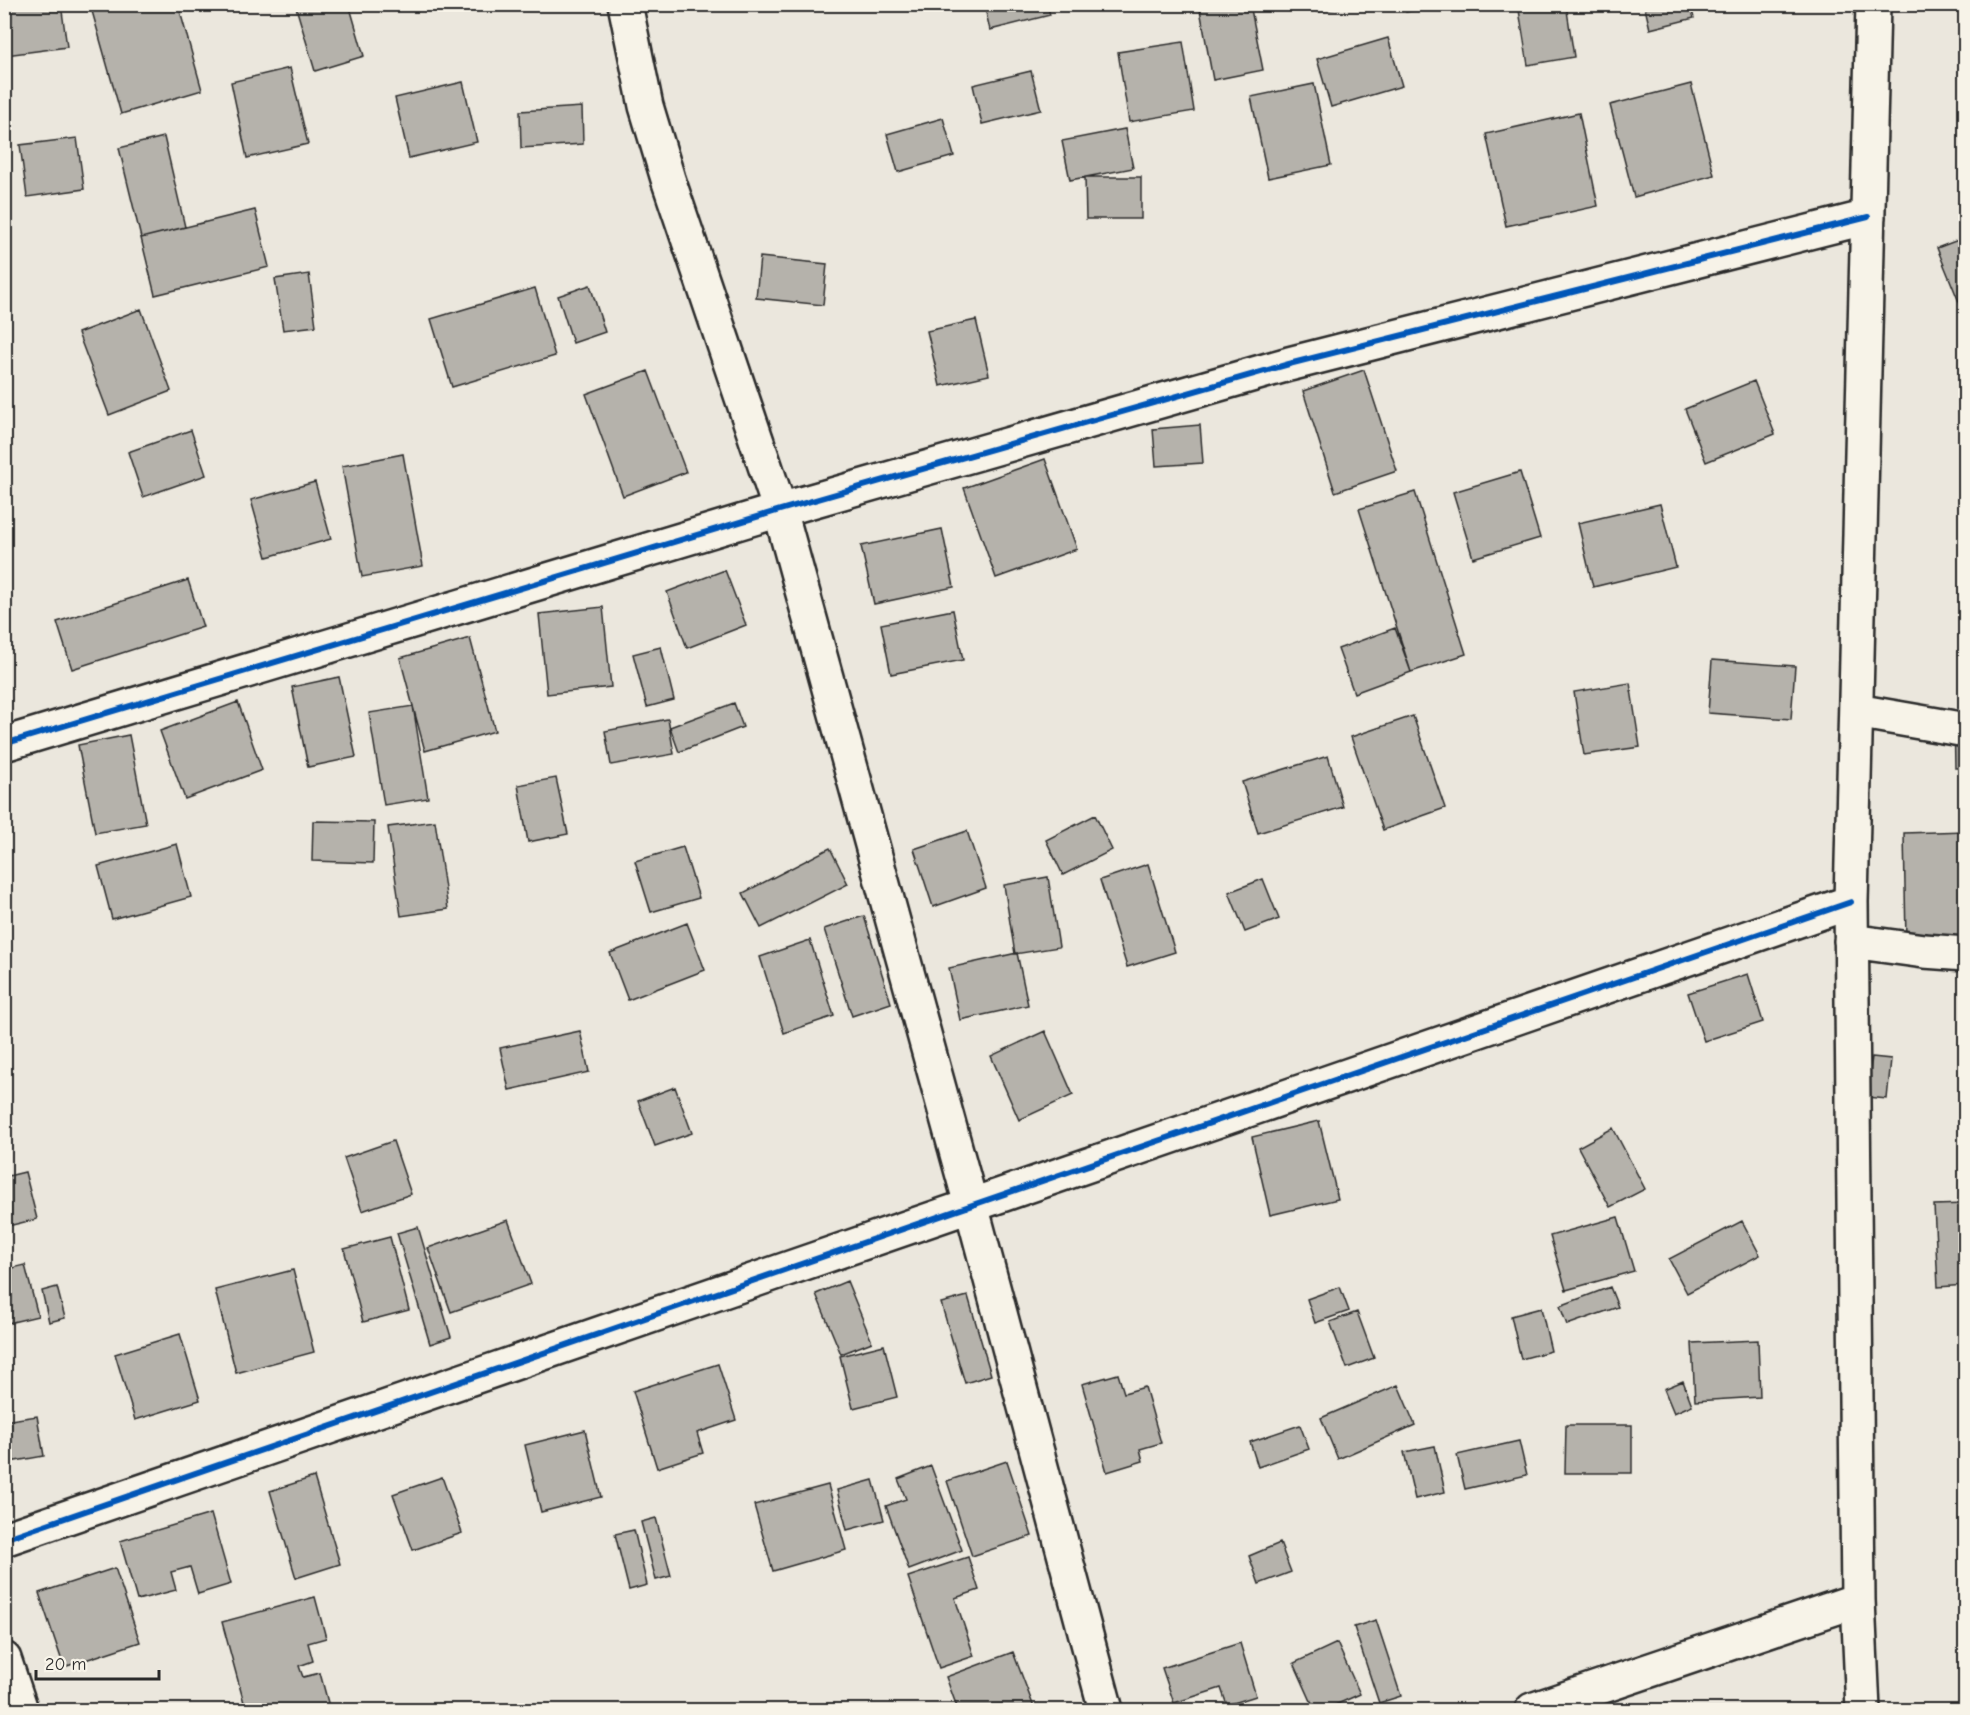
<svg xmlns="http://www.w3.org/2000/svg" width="1970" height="1715" font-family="'Comic Neue',sans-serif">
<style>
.building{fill:#b5b2ab;stroke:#2b2b2b;stroke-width:1.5}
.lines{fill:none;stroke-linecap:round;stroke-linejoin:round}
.minor-casing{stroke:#2b2b2b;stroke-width:38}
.minor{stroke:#f7f3e8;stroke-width:33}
.cycleway-casing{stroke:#f7f3e8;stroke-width:10}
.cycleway{stroke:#0057b8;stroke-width:6}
</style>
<rect width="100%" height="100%" fill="#ebe7dd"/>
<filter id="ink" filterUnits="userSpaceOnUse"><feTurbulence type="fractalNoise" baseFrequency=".0167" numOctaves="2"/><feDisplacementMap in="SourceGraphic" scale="12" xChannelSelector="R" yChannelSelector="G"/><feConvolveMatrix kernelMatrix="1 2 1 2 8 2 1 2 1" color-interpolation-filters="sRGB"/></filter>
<g filter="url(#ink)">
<path class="building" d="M4,4h57l6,43 -61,8 -2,-14z
M90,4h88l24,86 -81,24z
M295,4h54l15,52 -49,15z
M984,4h63l3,11 -60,15z
M1199,4h51l13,66 -50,10z
M1316,4h41l-40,8z
M1405,4h47l-46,8z
M1518,4h48l8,53 -46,8z
M1644,4h46l4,14 -44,11z
M1388,38l14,48 -71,21 -14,-48z
M1183,42l11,69 -65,11 -11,-70z
M290,68l18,76 -61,14 -16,-76z
M1031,71l10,39 -59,14 -9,-39z
M463,82l14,60 -68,16 -14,-60z
M1314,84l17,81 -63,13 -17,-81z
M1691,84l23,91 -80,22 -24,-92z
M582,107l1,37 -62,4 -1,-37z
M1579,113l19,93 -92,20 -20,-92z
M943,118l11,38 -56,16 -11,-38z
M1125,129l8,39 -63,12 -8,-39z
M164,137l21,90 -44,11 -22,-90z
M77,138l7,51 -57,8 -7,-52z
M1085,177h56v42h-55z
M255,210l14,57 -114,28 -14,-57z
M1966,237v82l-29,-71z
M760,257l67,7 -4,41 -67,-7z
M309,274l7,52 -33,4 -8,-51z
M590,285l15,47 -32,11 -15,-47z
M535,288l20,68 -103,31 -21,-68z
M141,309l30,82 -62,24 -31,-82z
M976,320l13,55 -49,11 -13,-55z
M1364,370l33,101 -62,21 -32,-101z
M648,371l38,101 -63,24 -37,-102z
M1754,381l21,53 -69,28 -21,-53z
M1200,425l3,38 -47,3 -3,-37z
M191,430l15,45 -63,22 -15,-45z
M403,454l20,112 -61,11 -20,-111z
M1045,459l32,90 -81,29 -32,-90z
M1520,472l20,66 -67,20 -20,-66z
M315,482l16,57 -64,18 -16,-57z
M1415,492l51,162 -55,18 -52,-163z
M1660,504l16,63 -83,20 -15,-64z
M942,529l12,58 -80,17 -13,-58z
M725,570l21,55 -59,23 -20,-56z
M188,580l15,47 -131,42 -15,-47z
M603,607l8,80 -64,7 -8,-80z
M953,610l10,50 -72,14 -10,-50z
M1395,628l16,44 -57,21 -16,-44z
M470,638l25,93 -70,20 -25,-93z
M661,647l13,53 -27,7 -14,-53z
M1712,660l83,6 -4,53 -83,-6z
M339,677l17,80 -48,10 -16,-80z
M1630,683l10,64 -56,8 -10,-63z
M238,702l24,68 -77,29 -25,-68z
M734,703l9,24 -64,25 -9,-25z
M413,706l15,92 -44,7 -15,-92z
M1954,712h12v56h-11z
M1413,716l32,92 -62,22 -32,-93z
M668,719l6,35 -63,11 -6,-34z
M129,735l17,89 -51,9 -17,-88z
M1328,756l15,51 -85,26 -16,-51z
M556,778l12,56 -40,8 -10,-57z
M1095,815l17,35 -49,25 -17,-35z
M313,821l61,1 -1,41 -61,-2z
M435,821l13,88 -47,7 -13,-89z
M967,831l19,57 -53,19 -19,-58z
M1966,831v108l-60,1 -2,-107z
M177,844l14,53 -79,22 -14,-53z
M683,847l16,51 -48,14 -16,-51z
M830,848l18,36 -87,44 -18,-35z
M1148,864l27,88 -48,15 -27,-87z
M1048,877l11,70 -44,7 -11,-69z
M1263,879l16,40 -34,13 -16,-40z
M864,916l27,87 -39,13 -28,-87z
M687,923l18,47 -77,30 -18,-47z
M810,940l24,76 -50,17 -24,-76z
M1017,953l11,52 -68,15 -11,-52z
M1748,974l15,48 -59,19 -16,-48z
M580,1031l9,41 -80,18 -9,-42z
M1045,1031l28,64 -54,25 -28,-64z
M1872,1057l19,2 -4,40 -20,-2z
M675,1087l17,46 -37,13 -17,-45z
M1319,1121l19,78 -68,16 -18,-78z
M1613,1128l32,61 -35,18 -32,-60z
M393,1141l18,53 -49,17 -18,-53z
M25,1172l12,47 -33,8v-50z
M1966,1204v81l-28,2 -4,-82z
M1618,1217l16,54 -68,19 -16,-54z
M508,1220l23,64 -80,28 -23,-64z
M1742,1221l18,34 -73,38 -18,-34z
M418,1227l33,110 -21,7 -33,-111z
M390,1237l19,73 -46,12 -19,-73z
M25,1265l13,51 -34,8v-54z
M293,1270l21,82 -78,21 -21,-83z
M847,1281l25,61 -31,12 -25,-60z
M57,1287l8,31 -16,4 -7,-31z
M1340,1287l9,24 -34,12 -8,-24z
M1610,1287l8,20 -51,18 -7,-19z
M968,1296l23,79 -26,8 -24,-80z
M1541,1308l10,43 -30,8 -10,-43z
M1357,1312l17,46 -27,10 -17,-46z
M180,1334l20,66 -65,20 -20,-66z
M1758,1340l2,57 -65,4 -3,-58z
M884,1345l13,52 -44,11 -13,-52z
M718,1364l18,56 -39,13 6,20 -46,15 -24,-77z
M1118,1374l6,19 21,-6 16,56 -21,6 3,12 -36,11 -25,-88z
M1683,1381l9,24 -18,8 -10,-24z
M1398,1385l17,40 -77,34 -17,-41z
M37,1416l7,40 -40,7v-42z
M1300,1425l9,24 -51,18 -8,-25z
M1566,1425h66v48h-67z
M585,1430l16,67 -60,15 -16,-67z
M1519,1441l8,34 -62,14 -8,-34z
M1435,1446l10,46 -30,7 -11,-47z
M1007,1461l25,75 -60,20 -25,-75z
M931,1466l31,84 -53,20 -23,-64 20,-7 -8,-20z
M314,1477l26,87 -44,14 -26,-87z
M442,1477l20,56 -49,17 -20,-56z
M873,1480l11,40 -37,10 -10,-40z
M828,1485l18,65 -73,21 -19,-66z
M211,1514l20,70 -33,10 -8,-27 -19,5 5,18 -39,10 -17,-59z
M656,1518l15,58 -15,4 -15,-58z
M634,1530l13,55 -18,5 -14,-56z
M1280,1543l11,29 -32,12 -10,-28z
M968,1557l11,33 -24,8 19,58 -35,12 -31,-91z
M115,1568l25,74 -76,25 -25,-74z
M315,1597l11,41 -18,5 5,18 -14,5 4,11 17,-4 10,37h-84l-24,-88z
M1376,1620l25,76 -22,7 -25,-76z
M1240,1643l16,53 -29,9 -6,-17 -47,15 -12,-35z
M1337,1643l23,51 -36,16h-9l-21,-47z
M1013,1652l22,58h-40l-1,-1 -5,1h-31l-12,-33z"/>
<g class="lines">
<g class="minor-casing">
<path id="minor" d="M625,4l21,102 22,73 112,331 191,695 135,505
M1856,711l110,19
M4,744l776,-234 509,-146 579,-147
M1851,941l73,10 42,3
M4,1539l1847,-637
M4,1659l17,51
M1532,1710l326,-110
M1863,1710l-5,-110 -7,-698 22,-898"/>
</g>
<use href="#minor" class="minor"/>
<g class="cycleway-casing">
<path id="cycleway" d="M4,744l776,-234 509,-146 579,-147
M4,1539l1847,-637"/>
</g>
<use href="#cycleway" class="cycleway"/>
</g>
</g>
<rect width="1970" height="1715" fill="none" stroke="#f7f3e8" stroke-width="24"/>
<rect x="12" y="12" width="1946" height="1691" fill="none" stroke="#2b2b2b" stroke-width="2" filter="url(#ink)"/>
<path d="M36 1670v9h123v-9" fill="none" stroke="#2b2b2b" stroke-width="3"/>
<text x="45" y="1670" font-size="18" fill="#2b2b2b" stroke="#f7f3e8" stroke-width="4.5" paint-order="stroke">20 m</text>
</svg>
